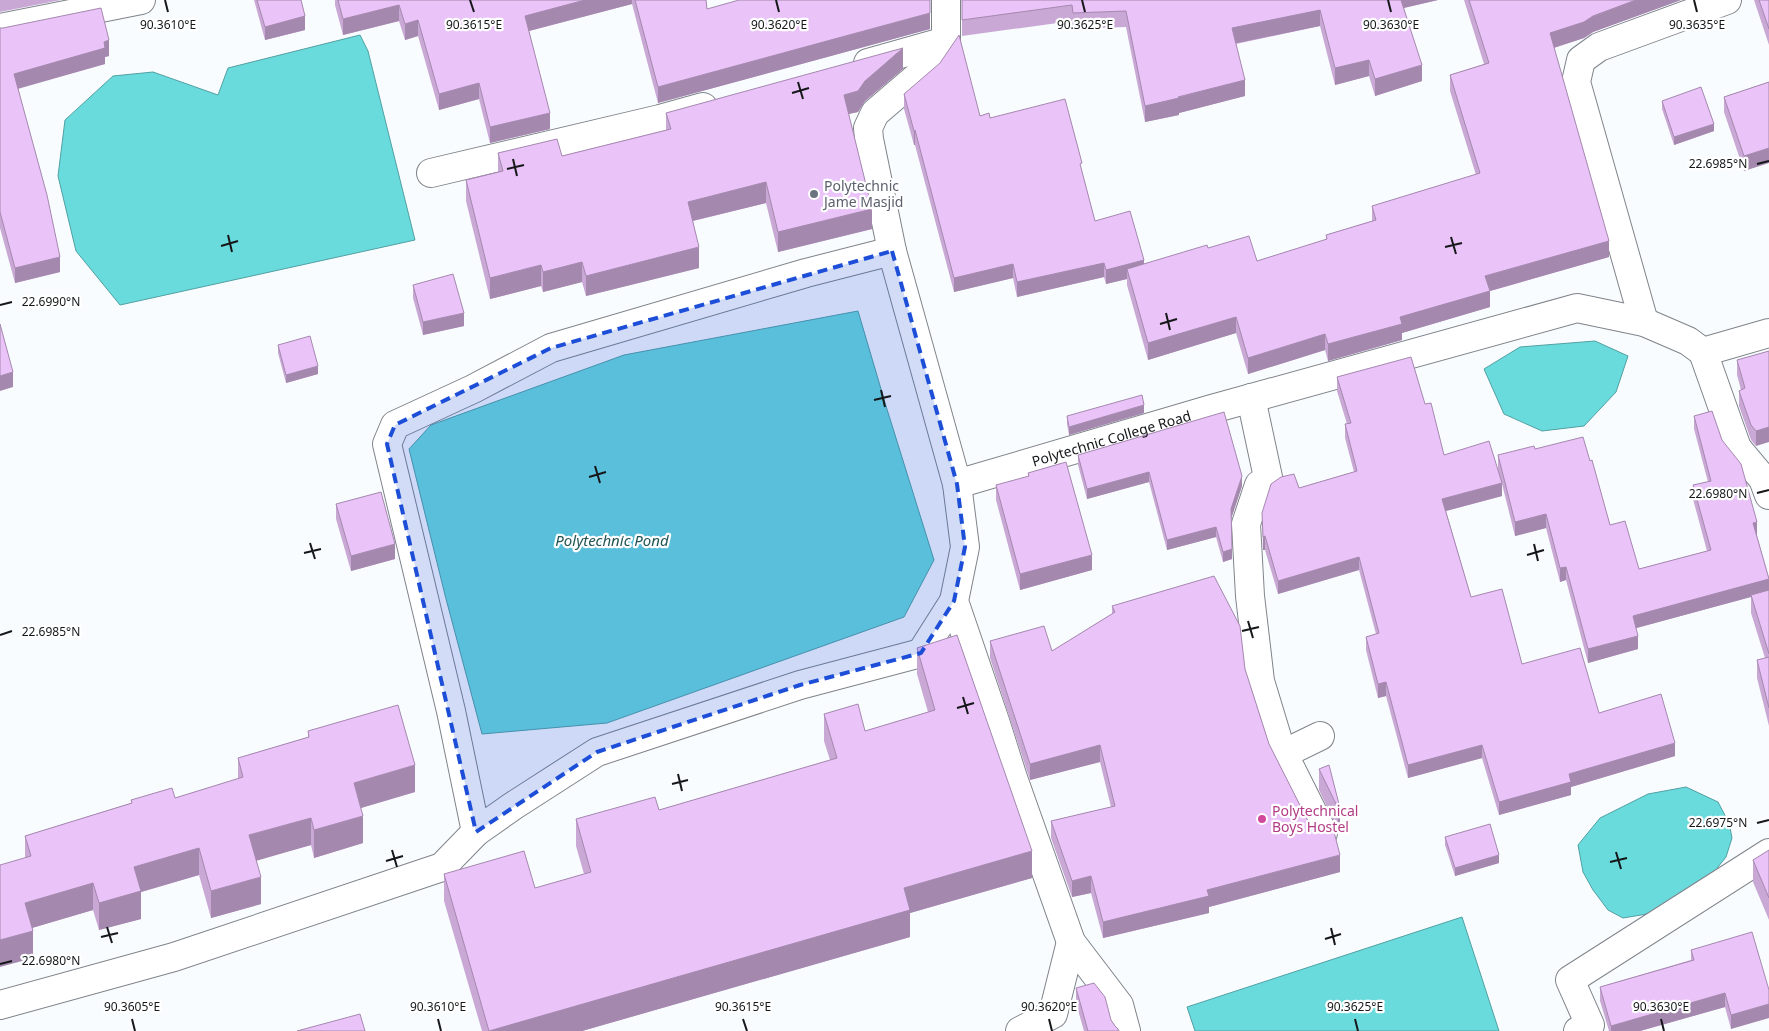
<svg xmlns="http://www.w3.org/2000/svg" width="1769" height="1031" font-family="'Noto Sans',sans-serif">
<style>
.water{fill:#6adbdd;stroke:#50a0a2}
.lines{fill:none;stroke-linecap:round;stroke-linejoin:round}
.minor-casing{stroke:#7f848a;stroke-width:30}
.minor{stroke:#fff;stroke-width:28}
.wall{fill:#c9a8d5}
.shaded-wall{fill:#a488ae}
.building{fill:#eac3f8;stroke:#a488ae}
.marked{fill:#1d4ed8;fill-opacity:0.2;stroke:#1d4ed8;stroke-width:4;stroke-dasharray:10 6;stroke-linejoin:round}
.ticks{fill:none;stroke:#151719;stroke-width:2}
.worship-dot{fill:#6b7280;stroke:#fff;stroke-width:2}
.hotel-dot{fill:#d1479c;stroke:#fff;stroke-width:2}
.labels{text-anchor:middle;stroke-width:4.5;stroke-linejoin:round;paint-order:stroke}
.worship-label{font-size:14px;fill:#5b616d;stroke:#fff;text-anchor:start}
.street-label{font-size:14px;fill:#151719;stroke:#fff}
.hotel-label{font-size:14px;fill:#b23c85;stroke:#fff;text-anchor:start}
.water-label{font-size:15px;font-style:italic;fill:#225455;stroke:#fff}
.ticks-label{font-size:12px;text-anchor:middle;fill:#151719;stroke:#fff;stroke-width:4.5;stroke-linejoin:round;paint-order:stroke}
</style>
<rect width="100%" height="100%" fill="#f9fcff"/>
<path class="water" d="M360,35l8,16 47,189 -295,65 -44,-54 -18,-75 7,-56 48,-44 40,-4 65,23 10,-27z
M858,311l28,95 48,154 -30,57 -297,106 -125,11 -37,-139 -36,-146 22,-24 193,-70z
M1595,341l33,15 -12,36 -32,34 -42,5 -38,-17 -20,-45 36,-22z
M1686,787l32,15 11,21 3,15 -6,19 -8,10 -7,15 -58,31 -30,5 -15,-8 -15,-20 -10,-18 -5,-27 22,-27 48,-24z
M1462,917l37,114h-304l-8,-24z"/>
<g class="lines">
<g class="minor-casing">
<g id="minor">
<path d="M946,0v41l-16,25 -55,47 -7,15 1,11 23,112 65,233 8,63 -11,54 41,120 18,57 58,164 48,63 7,26"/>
<path d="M0,28l141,-28"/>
<path d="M868,63l78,-22"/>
<path d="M431,173l229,-54 43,-12"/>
<path d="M1644,322l-68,-240 5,-22 18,-13 128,-47"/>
<path d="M1703,352l34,96 26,31 6,16"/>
<path d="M1251,398l18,84 -10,3 -13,39 4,72 10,85 20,66 43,86"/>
<path id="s1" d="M957,484l255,-75 365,-101 67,14 44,19 15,11 66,-19"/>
<path d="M1283,754l37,-18"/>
<path d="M476,832l-25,-121 -64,-267 8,-19 78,-36 78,-41 255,-75 86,-22"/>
<path d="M0,1005l174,-48 268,-90 34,-35 37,-26 84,-54 203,-67 121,-32 33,-52"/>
<path d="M1020,1031l33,-17 18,-72"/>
<path d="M1578,1031l12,-6 -20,-45 199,-127"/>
</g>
</g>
<use href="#minor" class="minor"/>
</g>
<path class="wall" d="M0,0h61l-61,12z
M254,0h47l4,30 -40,10z
M335,0h371l1,9 223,20 -272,74 -26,-99 -103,27 21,98 -60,14 -11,-44 -40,11 -21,-74 -13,4 -6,-19 -56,14 -8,-30z
M962,0h476l-34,8 18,73 -47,15 -6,-20 -34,9 -15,-59 -84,18 9,52 -66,17v2l-34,7 -19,-95 -53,2 -1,-8 -110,15z
M1464,0h217l-88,32 -9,6 -30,10 55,209 -119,34v16l-88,26v7l-74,21 -3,-11 -77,24 -12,-41 -88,27 -21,-75v-6l-21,5 -2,-7 -87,20 -4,-19 -59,14 -39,-147h-1l-10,-36v-15l86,24 92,54 13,49 49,43 64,-16 49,13 69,-21v-5l46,-14v-15l104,-31 -26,-84v-16l34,-11z
M1754,0h15v45z
M0,28l109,28 -4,1v7l-87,24 42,184 -45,11 -15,-55z
M903,69l-38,32 -7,11 -10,2 24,115 -94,23 -12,-49 -73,18 6,47 -113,28 -4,-14 -39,10 -2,-6 -51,13 -24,-98v-21l32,-8v-19l64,3 104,-26v-17z
M1769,82l-25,89 -20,-59v-15z
M1662,101l52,30 -40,14 -12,-36z
M413,285l51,41 -41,9 -10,-37z
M278,345l40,29 -32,9 -8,-30z
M1769,351l-13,95 -5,-6 -12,-34v-15l2,-1 -4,-15v-15z
M1337,377l88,27 19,51 54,14v-14l37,-6 55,12 20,64 29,44 68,-18 -14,-52v-14l15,-3 -14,-53v-13l63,120 12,42v148l-12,-48v-18l8,-2 -14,-45v-16l-115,31 2,21 -50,14 -22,-83 -6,2 -14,-54 -31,8 -13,-52v12l-56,15 25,86 51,67 77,49 76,43 -104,31v8l-72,20 -17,-57 -74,20 -22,-82 -8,2 -12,-48v-13l10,-3 -17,-64 -81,24 -13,-44h-2l-1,-37 37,-25 55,-16 -9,-34v-14h2l-10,-33z
M1144,413l-75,22 -2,-11v-8z
M1078,455l164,31 -11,33 1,40 -9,3 -7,-25 -49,13 -18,-68 -62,17 -9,-34z
M1028,473l64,97 -72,20 -24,-90v-15l32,-8z
M336,504l59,55 -44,12 -15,-52z
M1112,606l133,63 24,75 40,79 31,49 -131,35v6l-106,25 -12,-45 -19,4 -21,-59v-17l60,-14 -11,-45 -70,18 -40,-122v-17l62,10 60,-37z
M917,648l115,230 -122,35v24l-328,94h-100l-38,-130v-27l91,14 49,-14 -8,-28v-27l83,-9 171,-50 -6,-19v-27l41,17 63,-19 -11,-38z
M308,731l107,61 -54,16 2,35 -49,15 -3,-13 -55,15 5,44 -50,14 -12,-43 -58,17v27l-42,11 -6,-20 -61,18 1,30 -8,-100v-22l106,-33v-3l44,-2 63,-19v-21l70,-21z
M1319,769l21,39v21l-2,1 -19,-40z
M1445,837l54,26 -44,13 -10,-31z
M1769,850v70l-16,-38v-22z
M1691,950l78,40 -38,39 -6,-22 -85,24h-31l-9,-30v-14l91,-27z
M1076,988l35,32 4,6 4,5h-35l-8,-28z"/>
<path class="shaded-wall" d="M585,0h47v4l-107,28v-16z
M1399,0h39l-39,9z
M1636,0h45l-88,32 -9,6 -34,11v-16z
M399,5v16l-56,14v-16z
M1320,10v16l-88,18v-16z
M930,13v16l-272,74v-16z
M305,16v14l-40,10v-13z
M418,20v16l-13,4v-16z
M109,40v16l-4,1v7l-91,26v-16z
M903,48v21l-38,32 -7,11 -14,3v-20l21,-14z
M1369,60v16l-34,9v-17z
M1422,65v16l-47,15v-17z
M1245,80v16l-66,17v2l-34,7v-16z
M479,83v16l-40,11v-16z
M550,113v16l-60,14v-16z
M1714,124v7l-40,14v-8z
M915,130v15h-1v-14z
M1769,148v15l-25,8v-15z
M766,182v21l-78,19v-20z
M872,209v20l-94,23v-20z
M1609,241v16l-119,34v16l-88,26v7l-74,21v-17l72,-27 85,-41z
M699,247v21l-113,28v-20z
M60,257v15l-45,11v-15z
M1144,260v14l-17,-5v10l-21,5v-14z
M582,262v20l-39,10v-20z
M1104,263v14l-87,20v-15z
M1013,264v14l-59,14v-14z
M541,265v21l-51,13v-21z
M464,313v13l-41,9v-13z
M1236,317v16l-88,27v-17z
M1325,334v16l-77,24v-16z
M318,366v8l-32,9v-8z
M13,372v15l-13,4v-15z
M1144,405v8l-75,22v-8z
M1769,427v15l-13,4v-15z
M1149,472v10l-62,17v-10z
M1242,476v10l-11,33v-10z
M1502,483v13l-60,16v-13z
M1546,514v14l-31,8v-14z
M1757,522v14l-4,1v-14z
M1216,527v10l-49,13v-10z
M1265,536v14h-2v-13z
M395,544v15l-44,12v-15z
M1232,549v10l-9,3v-10z
M1092,555v15l-72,20v-16z
M1359,557v13l-81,24v-13z
M1566,567v13l-6,2v-14z
M1769,579v13l-136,37v-13z
M1638,636v13l-50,14v-14z
M1386,682v14l-8,2v-14z
M1675,743v13l-104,31v8l-72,20v-13l70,-28z
M1100,745v17l-70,18v-16z
M1482,745v13l-74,20v-13z
M415,765v27l-61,18v-27z
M1338,808h2v21l-2,1z
M363,816v27l-49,15v-28z
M311,818v27l-62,18v-28z
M199,848v27l-58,17v27l-42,11v-27l35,-36z
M1032,851v27l-122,35v24l-328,94h-93l415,-143z
M1340,855v17l-131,35v6l-106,25v-16l104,-32z
M1499,855v8l-44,13v-8z
M1091,876v17l-19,4v-16z
M261,877v27l-50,14v-27z
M93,883v27l-68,20v-27z
M33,931v27l-33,9v-27z
M1725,993v14l-85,24h-29v-5z
M1769,1004v14l-38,11v-14z"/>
<path class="building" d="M257,0h44l4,16 -40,11z
M338,0h247l-60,16 25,97 -60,14 -11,-44 -40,11 -21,-74 -13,4 -6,-19 -56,14z
M635,0h71l1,9 32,-9h191v13l-272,74z
M962,0h439l21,65 -47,14 -6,-19 -34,8 -15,-58 -88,18 13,52 -67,17 1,1 -34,8 -19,-95 -53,2 -1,-8 -110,15z
M1469,0h167l-43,16 -9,6 -34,11 59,208 -124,35 5,15 -90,26 2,7 -74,20 -3,-10 -77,24 -12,-41 -88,26 -21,-74 80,-24 1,3 41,-12 8,25 70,-22 -1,-4 50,-15 -4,-14 108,-33 -30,-98 39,-12z
M1759,0h10v29z
M101,8l8,32 -5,2 1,6 -91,26 33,121 13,62 -45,11 -15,-56v-184h3z
M959,35l21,81 9,-3 1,5 75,-19 17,64 -2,1 15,57 35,-10 14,49 -38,10 -2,-7 -87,19 -4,-18 -59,14 -39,-148 -1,1 -10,-37 36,-31z
M903,48l-38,33 -7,10 -14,4 28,114 -94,23 -12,-50 -78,20 11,45 -113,29 -4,-14 -39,10 -2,-7 -51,13 -24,-98 37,-9 -5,-18 59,-14 5,17 109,-27 -5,-16z
M1769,82v66l-25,8 -20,-59z
M1701,87l13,37 -40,13 -12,-36z
M453,274l11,39 -41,9 -10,-37z
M0,324l13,48 -13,4z
M310,336l8,30 -32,9 -8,-30z
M1769,351v76l-13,4 -5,-6 -12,-34 6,-3 -8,-28z
M1411,357l14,47 6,-1 13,52 45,-14 13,42 -60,16 29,98 31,-8 20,75 58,-16 19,65 62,-19 14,49 -106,31 2,8 -72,20 -17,-57 -74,20 -22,-83 -8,2 -12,-47 13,-4 -20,-76 -81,24 -13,-45 -2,1 -1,-24 9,-29 10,-7 13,-3 5,14 58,-17 -12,-47 6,-1 -14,-46z
M1142,395l2,10 -75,22 -2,-11z
M1712,411l10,29 19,24 16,58 -4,1 16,56 -136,37 5,20 -50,13 -22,-82 -6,1 -14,-54 -31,8 -17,-67 36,-9 1,3 48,-12 7,24 2,-1 18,65 15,-4 14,48 72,-19 -18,-65 18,-4 -17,-65z
M1224,412l18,64 -11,33 1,40 -9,3 -7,-25 -49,13 -18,-68 -62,17 -9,-34z
M1066,462l26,93 -72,19 -24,-89 33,-9 -1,-3z
M381,492l14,52 -44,12 -15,-52z
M1214,576l26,50 5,43 24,75 40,79 5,6 8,3 8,-2 3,-2 7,27 -133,35 2,6 -106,26 -12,-46 -19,5 -21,-60 64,-15 -15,-61 -70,19 -40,-123 54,-15 8,25 63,-39 -3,-6z
M1769,590v64l-18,-59z
M957,635l75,216 -128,37 6,22 -421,121 -45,-157 80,-23 11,37 56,-16 -15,-53 79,-22 4,13 178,-52 -13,-44 34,-10 7,27 70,-21 -18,-62z
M1769,657v51l-12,-48z
M398,705l17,60 -61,18 9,33 -49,14 -3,-12 -62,17 12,42 -50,14 -12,-43 -65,19 7,24 -42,12 -6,-20 -68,20 8,28 -33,9v-75l31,-9 -6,-20 107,-33 -1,-3 41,-12 3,10 68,-21 -5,-19 71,-21 -1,-6z
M1329,765l11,43h-2l-19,-39z
M1490,824l9,31 -44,13 -10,-31z
M1769,850v48l-16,-38z
M1752,932l17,58v14l-38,11 -6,-22 -114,33 -11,-39 94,-27 -3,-10z
M1094,983l11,14 6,23 4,6 3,3 1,2h-31l-12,-43z
M360,1014l5,17h-68z"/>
<path class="marked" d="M892,251l65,233 8,63 -11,54 -33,52 -121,32 -203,67 -121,80 -89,-388 8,-19 156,-77z"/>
<path class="ticks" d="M165,0l3,12M470,0l4,12M776,0l3,12M1082,0l3,12M1388,0l3,12M1694,0l3,12M798,82l5,17M792,93l17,-5M513,159l4,17M1757,164l12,-3M507,169l17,-4M228,235l4,17M1451,237l5,17M221,246l17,-5M1445,247l17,-4M0,305l12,-3M1166,313l4,17M1160,324l17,-5M881,390l4,17M874,400l17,-4M595,466l5,17M589,477l17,-5M1757,493l12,-3M310,543l5,16M1534,544l4,17M304,553l17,-4M1527,555l17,-5M1248,621l5,17M1242,631l17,-4M0,635l12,-4M963,697l5,17M957,708l17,-5M678,774l4,17M672,784l16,-4M1757,823l12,-3M392,850l5,17M1616,852l5,17M386,861l17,-5M1610,862l17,-4M107,927l5,16M1331,928l4,17M101,937l17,-4M1325,939l16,-5M0,964l12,-3M132,1019l3,12M438,1019l3,12M743,1019l4,12M1049,1019l3,12M1355,1019l3,12M1661,1019l3,12"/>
<circle class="worship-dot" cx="814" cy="194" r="5"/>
<circle class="hotel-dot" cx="1262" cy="819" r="5"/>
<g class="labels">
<g class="worship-label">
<text x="824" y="191">Polytechnic<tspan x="824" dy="16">Jame Masjid</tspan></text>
</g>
<g class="street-label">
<text dy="5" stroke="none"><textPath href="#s1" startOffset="161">Polytechnic College Road</textPath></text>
</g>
<g class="hotel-label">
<text x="1272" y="816">Polytechnical<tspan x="1272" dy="16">Boys Hostel</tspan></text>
</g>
<g class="water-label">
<text x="612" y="546">Polytechnic Pond</text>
</g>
</g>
<g class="ticks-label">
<text x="168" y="29">90.3610°E</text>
<text x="474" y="29">90.3615°E</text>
<text x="779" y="29">90.3620°E</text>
<text x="1085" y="29">90.3625°E</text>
<text x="1391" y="29">90.3630°E</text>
<text x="1697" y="29">90.3635°E</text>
<text x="1718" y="168">22.6985°N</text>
<text x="51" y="306">22.6990°N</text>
<text x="1718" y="498">22.6980°N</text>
<text x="51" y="636">22.6985°N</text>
<text x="1718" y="827">22.6975°N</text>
<text x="51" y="965">22.6980°N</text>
<text x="132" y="1011">90.3605°E</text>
<text x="438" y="1011">90.3610°E</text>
<text x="743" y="1011">90.3615°E</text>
<text x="1049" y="1011">90.3620°E</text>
<text x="1355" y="1011">90.3625°E</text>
<text x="1661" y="1011">90.3630°E</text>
</g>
</svg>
